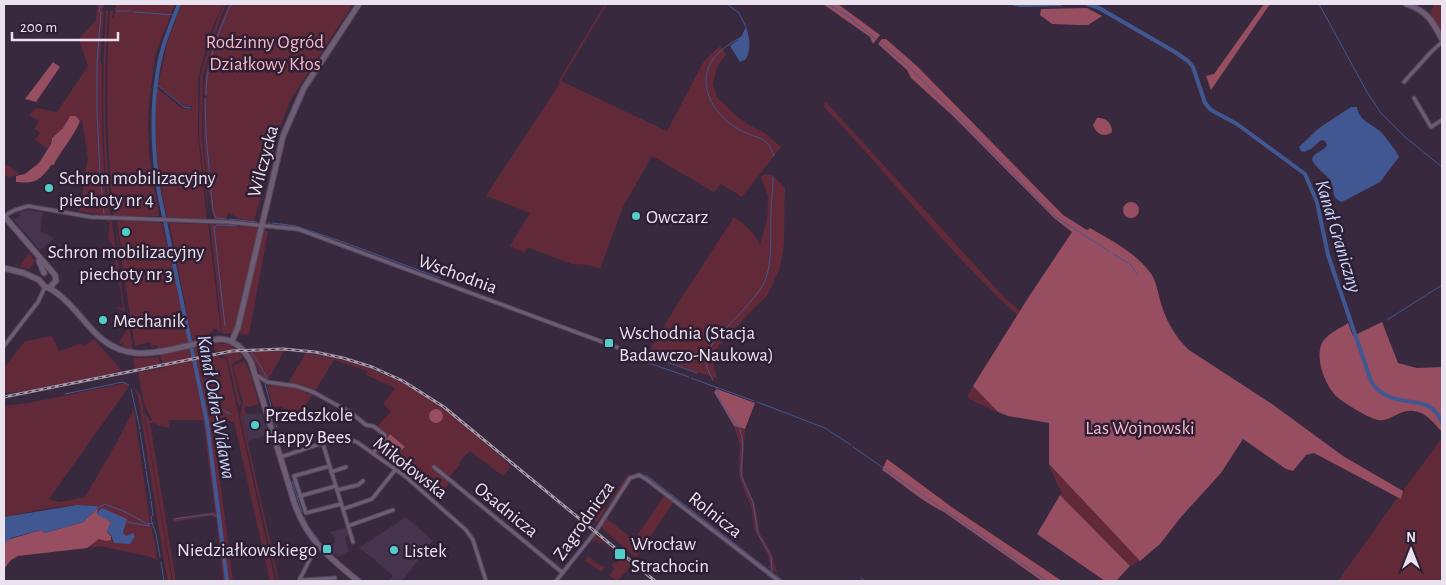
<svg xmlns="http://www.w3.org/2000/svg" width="1446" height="585" font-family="'Alegreya Sans',sans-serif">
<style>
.built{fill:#46334e}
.green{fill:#622a39}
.forest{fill:#964e60}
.water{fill:#405791}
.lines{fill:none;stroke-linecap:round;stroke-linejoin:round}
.stream{stroke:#405791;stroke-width:1}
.canal{stroke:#405791;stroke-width:4}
.street-casing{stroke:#54475a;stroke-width:5}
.secondary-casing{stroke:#54475a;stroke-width:7}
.street{stroke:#6d5c74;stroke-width:3}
.secondary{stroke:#6d5c74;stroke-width:5}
.rail-casing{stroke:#a599aa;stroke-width:3}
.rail{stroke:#2e1f34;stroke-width:1;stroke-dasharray:4;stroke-linecap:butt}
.poi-dot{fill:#53cdca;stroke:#2e1f34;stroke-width:2}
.labels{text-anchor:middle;stroke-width:5;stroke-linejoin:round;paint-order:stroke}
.park-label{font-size:19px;fill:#f8b7c4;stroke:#2e1f34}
.street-label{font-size:19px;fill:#ebe2f0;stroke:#2e1f34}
.poi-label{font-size:19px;fill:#ebe2f0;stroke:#2e1f34;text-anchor:start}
.water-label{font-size:20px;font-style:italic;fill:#c8d7fb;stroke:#2e1f34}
</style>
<rect width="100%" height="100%" fill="#38293e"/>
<path class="built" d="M28,210l15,2 -3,19 14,7 -14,12 -26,-30 6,-4v-4z
M261,413l8,22 -21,6 -6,-26z
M406,517l27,24 -31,40h-13l4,-5 -24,-21 -10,-7z
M346,528l2,7 -3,3 4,13 -11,6 -11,-9 8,-6v-3l-5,-7z"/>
<path class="green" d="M97,4h8l-1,3 -2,2 2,3 -4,49 2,5v61l2,39 2,31 5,19 -33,-5 5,-8v-20l5,-24 -6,-39 -2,1 -4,-5 -8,2 -5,10 -11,10 -4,11 -13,-9 5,-7 -6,-4 5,-8 -10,-6 7,-7 21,4 31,-46 -9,-27 17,-19z
M116,4h59l-20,51 -7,58 1,42 10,61h-45l-1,-2c-6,-68 -8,-135 -3,-203h3l-1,7h2z
M182,4h41l-11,25 -14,48v59l9,84 -40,-3c-10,-42 -14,-85 -10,-129l25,20 10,2v-4h-8l-26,-21 9,-42z
M224,4h2l-7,18 -16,53 -1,60 7,84 -10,-82 1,-60 16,-54z
M229,4h124l-62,95 -9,22 -28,100 -15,-2 -11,-7 -2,9 -12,-2c-9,-38 -12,-81 -10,-120l3,-2 -3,-2c0,-31 12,-63 25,-91z
M605,4h2l-46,77 106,50 37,-70 16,-15 6,8 -9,13 -4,17 4,13 17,17 13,10 18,9 16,14 -39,50 -21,-13 -7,8 -62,-36 -29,51 -23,62 -11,-4 -17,-1 -45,-17 -2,6 -15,-7 20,-33 -44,-17 74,-113 -2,-1z
M1435,4h7v30l-12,-21z
M106,10l2,1 -2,38 -1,73 5,85c-4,-14 -4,-31 -5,-46 -3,-50 -2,-100 1,-151z
M826,102l178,195 16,14 -3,4c-70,-64 -128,-141 -194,-209z
M4,163l15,10v1l-10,3 -5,-2z
M765,174l7,1 13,13 -1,56 -4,24 -13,28 -15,14 -36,39c-6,11 -1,20 1,30l-69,-24 4,-9 28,-46 54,-83c12,8 20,16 26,28l7,-26 1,-23 -7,-19z
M99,218l11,1 2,4 13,89 -9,-5 7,1 -4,-27 1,-2 -1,-8 -3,-2 -4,-25 -4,-5 2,-17z
M115,219l3,28 3,-1 -4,-24 11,-2 34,3 21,91 4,-1 -18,-90 39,1 13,109v1l-4,-5h-4v3l-3,1 -1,3 4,20h6l1,3 6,-1 49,223h-5l-36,-159 -20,-4 3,40 16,123h-10l-7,-64 -10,-1 -30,6 -3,-1 -1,-3 43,-6 -12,-92h-35l2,7c-8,2 -13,-5 -20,-4l26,158h-3l-29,-170 6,10 2,-1 -8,-17 -6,-31 26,-4 -7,-23 -6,1 -1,-4 -15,4z
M210,223l25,1 5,3 1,-3 15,2 2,4 -20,88 -2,1 -3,14 -10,1 -1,-1z
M261,231h7l-19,104 -8,-1 -2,-2z
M29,253l6,8 -6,8 -15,-4v-1l6,2z
M129,326l4,23 -11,-3 1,-4 -1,-1 -2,4 -1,-2z
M52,336l7,15 8,-2 13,-6 4,3 10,-7 28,32 -93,20 -25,2v-25l21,-27z
M213,343l14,1 9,5 -21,3z
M249,351h35l-16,29 -7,-4z
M238,352l5,6 -10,5 -1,3 9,37 -2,5 -12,-51h-3v-3z
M306,353c49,7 98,25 138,55 23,18 45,39 67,58l-8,10 -33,-25 -11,11 1,3 -13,14 3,3 -14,17 -59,-48 11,-15 -11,-9 14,-16 -8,-7 12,-16 -29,-13 2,-4 -34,-11 -19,31 -27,-8z
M158,356l2,8 -25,5 -2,-11h23z
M244,361l6,11 9,32 -15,4 3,7 -5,1 37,165h-2l-37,-165 3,-14 -10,-35 2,-2z
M125,383l4,2 -1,3 -79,111 11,3 25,-5 32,-55 17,-33 15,107 7,33 1,11 -6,-3 -51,-11 -13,2 12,-9 12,1 1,-2v3l18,3 4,-6 1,-4 -10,2 -2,-3 2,-4 -23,-21 -1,3 -3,1 -1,-6c-31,-3 -62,5 -93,11v-111l25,-3z
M275,385l14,1 16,5 1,3h7l-14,20v2l7,7 -26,-17 -7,1 -6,-21z
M973,386l25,26 -23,-10 -8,-5z
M134,387l7,9 31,185h-4l-4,-20 -26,-164z
M734,426l11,3 -2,33v15l12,27 5,29 12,21 5,19 -9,-6 2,-2 -2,-10 -14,-26 -2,-20 -12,-30 -1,-8 1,-26z
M1442,438v143h-104l60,-84 3,2 2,-8z
M1049,464l91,97 -10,5 -70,-71 2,-2 -6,-11z
M628,474l2,1 -32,46 -7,1 -3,-2 19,-14z
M664,496l9,7 -37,55 -35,-31 6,-8 27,21z
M596,536l35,29 -13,16 -9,-5 5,-7 -2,-3 2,-4 3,1 1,-5 -3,-1 2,-1 -1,-2 -2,1 -2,-5 -10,-8 -4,1 -1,-4 -3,3 -2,-1z
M588,555c2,5 12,10 17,12l-4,5 -16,-11z"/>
<path class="forest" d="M823,4h15l42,31 -7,9 -3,-7z
M1264,4h6l-59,86 -5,-14 8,-2z
M1087,8l15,8 -14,9h-9l-27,-1 -12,-9 1,-6z
M882,39h4l32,28 145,148 24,15 3,-2c22,13 47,25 62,47 4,7 6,17 8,25 5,19 15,37 29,50l83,54 71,52 60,35 -2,8 -87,-46 -8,2 -13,16 -7,-2 -43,-30 -22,34 -40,44 -21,27 -20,17 -91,-97v-41l-41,-7 -10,-4 -25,-26 55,-88 44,-66 -18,-14 -101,-102 -42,-38 -4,-8 -29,-26z
M53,62l7,5 -24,35 -11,-3z
M70,116h6l4,5c-7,17 -19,29 -27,45l-1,-2c-12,16 -15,20 -36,18v-6l9,-2 14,-11 12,-19 1,-6 11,-10z
M1097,118c9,-1 15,5 15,14 -8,6 -16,2 -19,-7z
M1123 210a8 8 0 1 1 16 0a8 8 0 1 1-16 0Z
M1382,322l16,41 19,5 25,-1 -1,64c-7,-8 -13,-16 -23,-19 -18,-6 -25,10 -40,8 -8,-1 -38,-19 -43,-25 -11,-12 -21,-39 -12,-54 5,-7 17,-13 25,-18l5,13z
M717,389l38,14 -10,26 -11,-3 -20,-34z
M429 416a7 7 0 1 1 14 0a7 7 0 1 1-14 0Z
M390,434l15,13 -12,8 -4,5 -12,-9z
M887,459l66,49 109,73h-20l-98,-69c-22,-10 -42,-29 -62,-42z
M1060,495l70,71 -14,15h-11l-68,-47z
M98,508l-1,5 14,9 -4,10 4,4v4l-5,1 -7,-2 -12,9 -69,8 -7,4 -7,9v-25l3,-4 34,-10 4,3 38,-11z"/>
<path class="water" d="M746,27c4,12 5,21 0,32l-6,3 -10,-16 11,-9z
M1351,107h6c1,13 15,17 24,25 3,3 17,21 18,25l-19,25 -38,20c-11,-3 -7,-12 -11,-20 -4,-8 -15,-13 -19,-22 1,-8 11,-8 15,-15l-2,-4 -4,-1 -10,9 -7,3 -3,-1 -2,-4 20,-19z
M77,505l20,1 1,2 -15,14 -38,11 -4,-3 -30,8 -7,6v-27z
M102,508l25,11 -4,14 3,3 7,-3 2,3 -5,8 -16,-1 -3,-8 -4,-3 4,-10 -15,-8z"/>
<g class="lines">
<path class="stream" d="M101,4l-2,7 2,2 -4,48v51l3,61 4,41
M727,4l12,9 7,14
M828,4l18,11 31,25
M1319,4l48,88 13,20 25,25 37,30
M1035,5v-1
M117,11h13
M134,12l40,3
M741,37c-17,10 -34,21 -35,42 -1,22 17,43 36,52 15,8 26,5 32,25
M881,43l29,25 144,148 55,35
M156,84l28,23 7,1
M206,95c0,-31 12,-63 25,-91
M205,98l1,37 7,76 3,7 10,1
M229,219l28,3
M268,223h2
M272,223l24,3 53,18
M268,228l30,3 97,36
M351,245l89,33
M1113,254l17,10 8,11
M1387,320l55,-35
M181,321h6
M225,326l-11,-99 4,-2 18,1
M251,352l9,13 8,15
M620,353l69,24
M650,356l47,17
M691,378l63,23
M713,380c-9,-15 -9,-21 0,-37 13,-17 44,-44 52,-62 8,-21 5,-44 6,-66 0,-13 2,-25 2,-38
M265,384l13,48
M716,387l5,16 19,26 3,15 -2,26 1,8 11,24 5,32 13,22 1,17
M131,389l9,40
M65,394l58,-12 6,3
M203,400l28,14
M757,402l68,26 26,17
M140,432l6,37
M853,447l86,59
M146,471l5,28
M646,475l137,106
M292,481l10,31
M650,484l25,19
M151,501l2,13 -2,4 1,5 4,11 4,23
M98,508l7,-4 18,7 25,13 6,-1
M942,508l105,73
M304,517l3,8 11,14
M174,519l38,-5 7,3
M127,522l22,4v-2
M736,550l5,4
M161,562l3,19
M751,562l24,19
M861,578l4,3"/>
<path class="canal" d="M179,4c-6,17 -14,33 -18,51 -11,46 -9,92 -2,138l48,229 20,159
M1015,4l6,1 39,-1
M1088,4l11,4 76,44 13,9 5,6 12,36 6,7 26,14 68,50 12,28 11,53 43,126c17,28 48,14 64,30 3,3 5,7 7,11"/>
<g class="street-casing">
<path id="street" d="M1404,82l26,-29 12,-11
M1414,98l17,29 11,-7
M4,216l11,-6 13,-4 63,11 136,5 71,7 345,128
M4,346l34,-44 7,-15
M255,376h3l9,6 29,4 17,6 33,18
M349,411l17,14 7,1 12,9v3l-12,15
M323,444l30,98
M280,457c22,-6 57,-23 77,-15l49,35 60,53 7,10 13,41
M330,466l-36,10 12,37 35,-9
M434,467l129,106
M331,472l15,-5
M337,490l21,-5 5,-4
M300,496l36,-10
M343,509l29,-10 24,-30
M348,526l45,-16
M300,578l3,2 32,-2
M299,581l18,-36
M556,581l40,-50 34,-53 9,-3 7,4 133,102"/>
</g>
<g class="secondary-casing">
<path id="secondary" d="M1406,4c21,7 26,16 36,35
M4,216l51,59 1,6 -6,6
M39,261l5,12
M4,268l20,5 15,7 6,7c6,1 8,3 13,7 28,21 37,55 78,59 25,2 57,-10 83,-14 15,0 25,10 32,23l44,143c13,36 35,53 63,76
M232,341l6,-14 45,-191 21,-48 55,-84"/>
</g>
<use href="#street" class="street"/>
<use href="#secondary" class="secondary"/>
<g class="rail-casing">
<path id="rail" d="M4,397l228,-46 51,-2 32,3 28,6 29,9 31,14 41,26 211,174"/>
</g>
<use href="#rail" class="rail"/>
</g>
<g class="poi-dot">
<circle cx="49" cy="188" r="5"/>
<circle cx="636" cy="216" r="5"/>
<circle cx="126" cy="232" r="5"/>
<circle cx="103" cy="320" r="5"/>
<rect x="604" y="338" width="10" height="10" rx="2.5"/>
<circle cx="255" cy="425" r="5"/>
<rect x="322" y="544" width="10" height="10" rx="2.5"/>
<circle cx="394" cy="550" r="5"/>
<rect x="614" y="548" width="12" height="12" rx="2.5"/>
</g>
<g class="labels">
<g class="park-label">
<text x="265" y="48">Rodzinny Ogród<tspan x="265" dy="22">Działkowy Kłos</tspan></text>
<text x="1140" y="434">Las Wojnowski</text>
</g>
<g class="street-label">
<text transform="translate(262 161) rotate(-75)" y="7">Wilczycka</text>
<text transform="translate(458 273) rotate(20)" y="7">Wschodnia</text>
<text transform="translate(411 467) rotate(38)" y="7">Mikołowska</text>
<text transform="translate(507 509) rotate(39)" y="7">Osadnicza</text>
<text transform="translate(716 514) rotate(38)" y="7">Rolnicza</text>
<text transform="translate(583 520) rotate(-55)" y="7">Zagrodnicza</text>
</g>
<g class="poi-label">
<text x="59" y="184">Schron mobilizacyjny<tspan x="59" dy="22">piechoty nr 4</tspan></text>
<text x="646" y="223">Owczarz</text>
<text x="126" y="258" text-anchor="middle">Schron mobilizacyjny<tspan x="126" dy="22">piechoty nr 3</tspan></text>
<text x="113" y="327">Mechanik</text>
<text x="619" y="339">Wschodnia (Stacja<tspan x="619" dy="22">Badawczo-Naukowa)</tspan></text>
<text x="265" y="421">Przedszkole<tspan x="265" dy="22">Happy Bees</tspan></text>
<text x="631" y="550">Wrocław<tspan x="631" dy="22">Strachocin</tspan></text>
<text x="317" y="556" text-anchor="end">Niedziałkowskiego</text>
<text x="404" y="557">Listek</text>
</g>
<g class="water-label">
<text transform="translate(1339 236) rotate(73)" y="7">Kanał Graniczny</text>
<text transform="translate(217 407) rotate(80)" y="7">Kanał Odra-Widawa</text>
</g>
</g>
<rect width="1446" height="585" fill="none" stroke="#ebe2f0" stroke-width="10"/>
<g transform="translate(1411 550)" stroke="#2e1f34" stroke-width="4" paint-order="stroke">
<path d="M0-4L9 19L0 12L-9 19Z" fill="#ebe2f0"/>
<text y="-8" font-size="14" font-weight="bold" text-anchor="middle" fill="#ebe2f0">N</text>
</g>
<path d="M12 32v8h106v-8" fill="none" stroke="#ebe2f0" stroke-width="2.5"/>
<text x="20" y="32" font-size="15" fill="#ebe2f0" stroke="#2e1f34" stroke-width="4" paint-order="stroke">200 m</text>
</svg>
